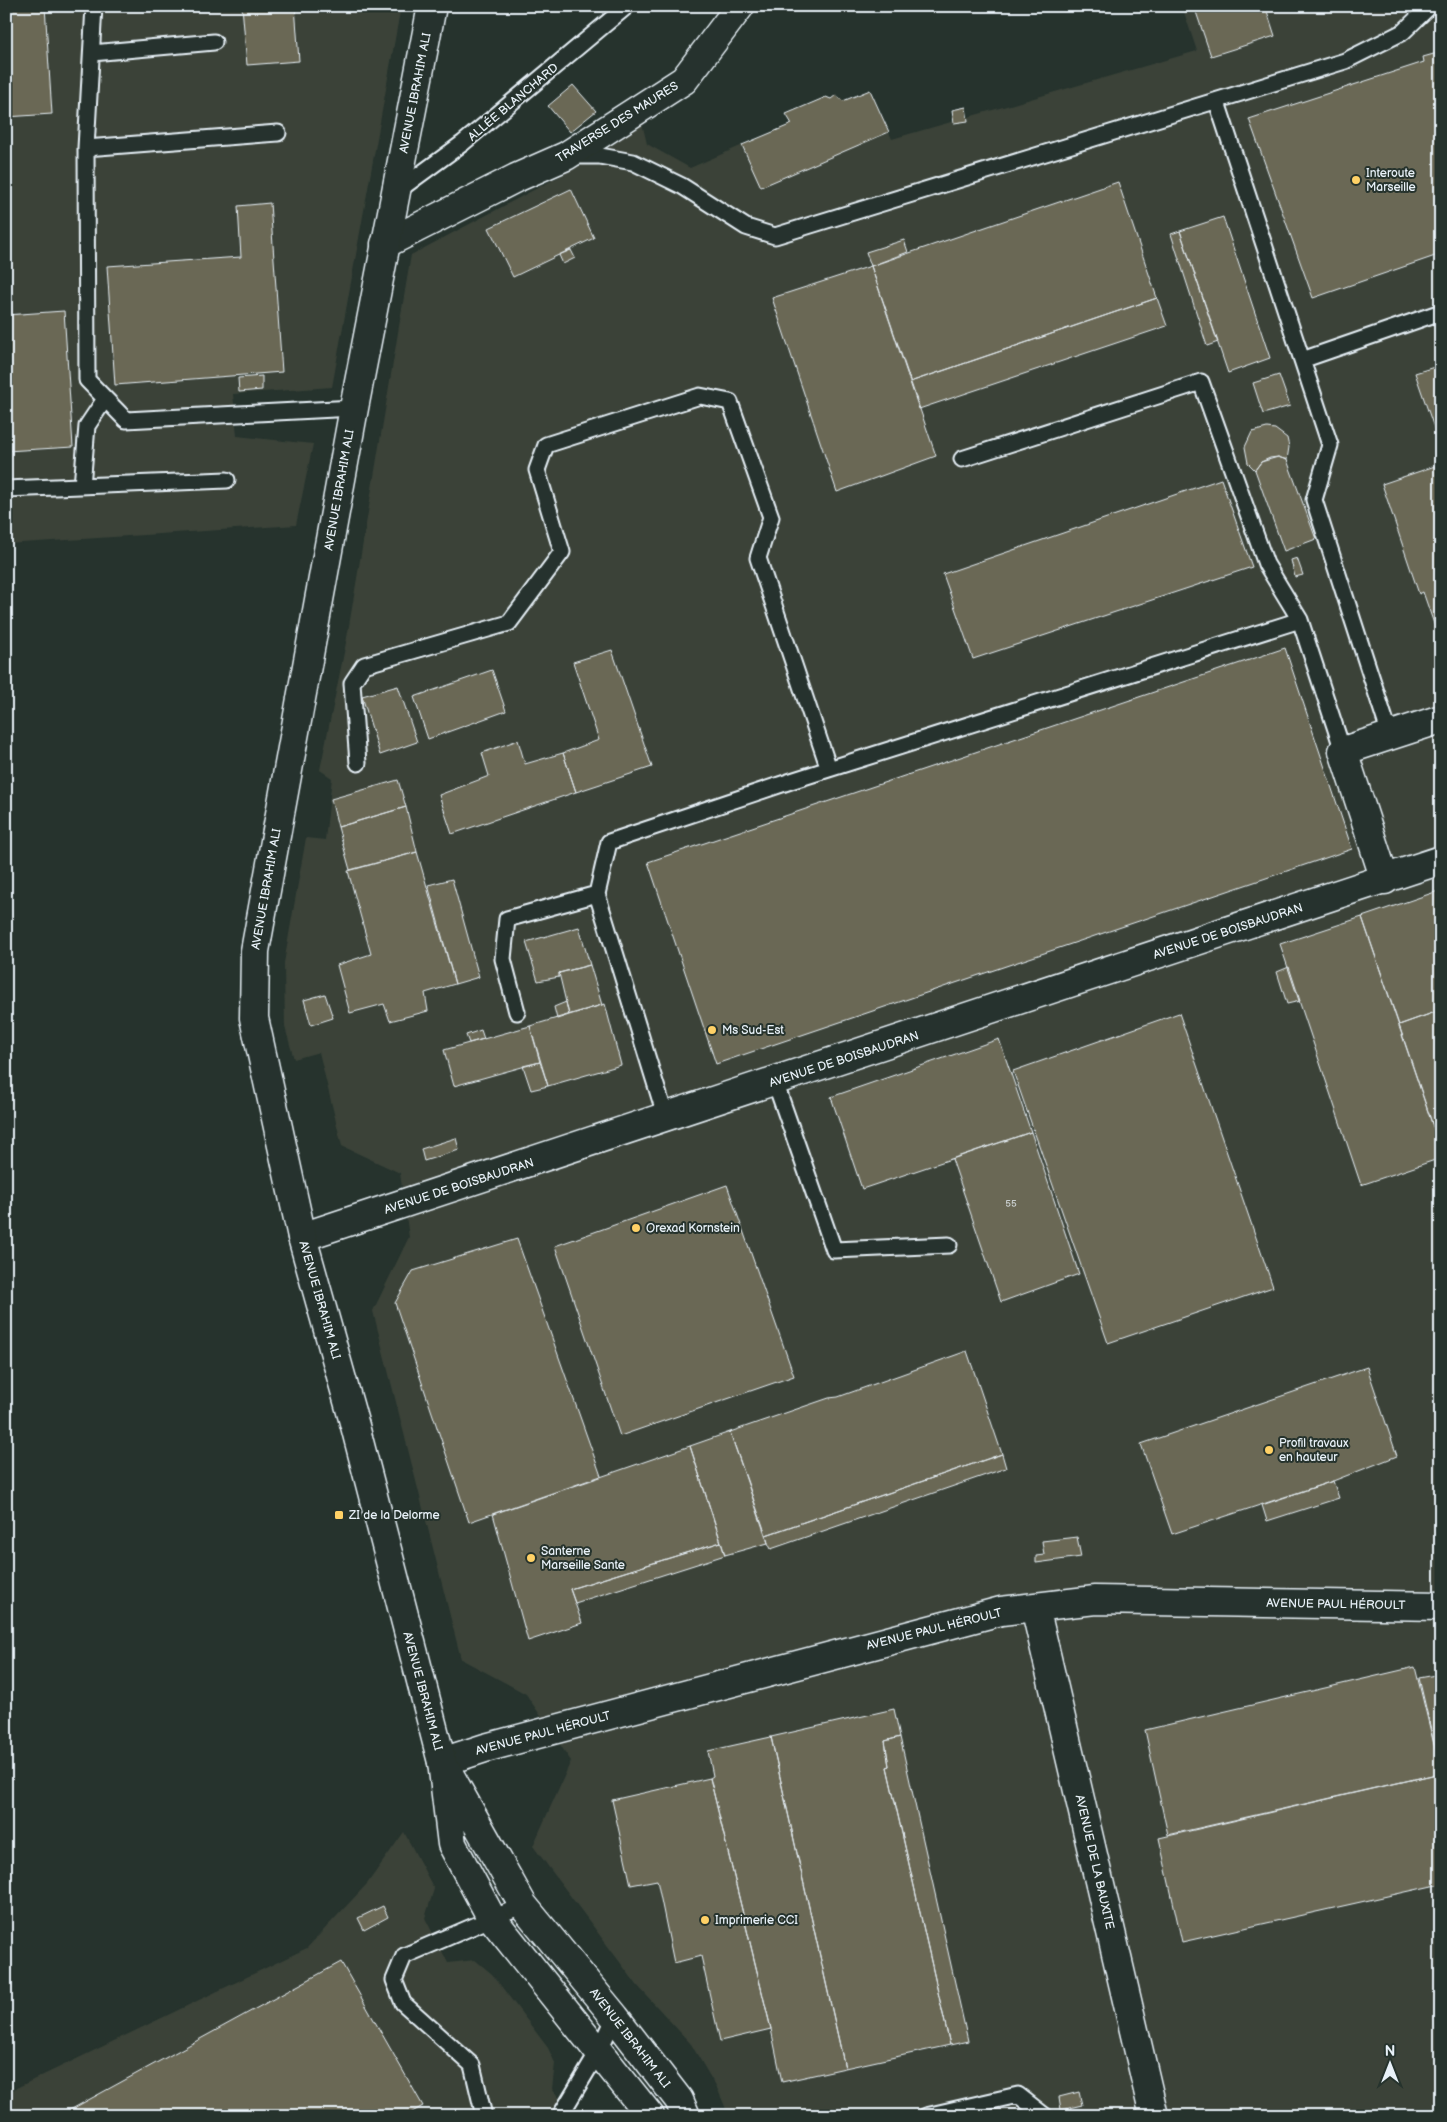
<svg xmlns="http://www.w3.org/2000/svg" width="1447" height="2122" font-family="'Balsamiq Sans',sans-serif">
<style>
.built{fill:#3b4339}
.building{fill:#6b6854;stroke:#e8f1f8}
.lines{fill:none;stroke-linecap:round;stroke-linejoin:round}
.service-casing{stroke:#e8f1f8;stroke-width:19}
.minor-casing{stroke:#e8f1f8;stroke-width:31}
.tertiary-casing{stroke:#e8f1f8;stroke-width:31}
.service{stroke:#26332d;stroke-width:15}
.minor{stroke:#26332d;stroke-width:28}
.tertiary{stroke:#26332d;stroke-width:28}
.poi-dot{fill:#ffd166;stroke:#26332d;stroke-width:2}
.labels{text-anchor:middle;stroke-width:4;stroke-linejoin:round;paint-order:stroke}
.number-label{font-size:10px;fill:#c9cfcf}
.street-label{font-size:12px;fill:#e8f1f8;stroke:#26332d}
.poi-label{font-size:12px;fill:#e8f1f8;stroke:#26332d;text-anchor:start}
</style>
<rect width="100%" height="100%" fill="#26332d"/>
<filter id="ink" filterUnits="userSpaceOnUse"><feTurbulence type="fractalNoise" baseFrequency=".02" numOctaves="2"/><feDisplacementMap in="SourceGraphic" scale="10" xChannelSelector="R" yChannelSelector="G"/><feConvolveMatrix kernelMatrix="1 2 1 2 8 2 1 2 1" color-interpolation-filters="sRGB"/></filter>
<g filter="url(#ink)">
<path class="built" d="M6,6h395l-69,381 -99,7 4,42 76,8 -17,81 -290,19z
M1182,6h259v2110h-712l-11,-26 -27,-46 -54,-59 -104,-139 38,-85 -45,-67 -65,-35 -88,-348 36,-74 -9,-64 -58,-27 -23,-94 -25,7 -9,-32 -1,-64 22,-125 19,2 7,-62 -12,-8 27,-132 64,-383 153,-81 78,-51 5,21 43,24 179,-78 23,49 305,-88z
M404,1832l30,57 -9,29 23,45 27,-3 17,14 56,74 7,15 -3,26 22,27h-568v-23l301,-145 60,-64z"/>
<path class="building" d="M6,6h39l7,108 -46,3z
M242,6h53l4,55 -52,4z
M1194,6h60l1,5 11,-3 9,28 -64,20z
M1441,52v202l-128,44 -64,-179 175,-57 -1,-5z
M573,85l23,26 -26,21 -22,-26z
M870,90l19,42 -128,55 -19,-42 50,-21 -6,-10 40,-17 5,2 5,-4 7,6z
M966,107l2,14 -14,2 -2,-13z
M1118,182l39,116 -247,84 -39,-116z
M571,189l23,49 -81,39 -24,-49z
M270,203l12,169 -167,13 -8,-119 134,-9 -3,-51z
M1223,217l47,141 -42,15 -48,-142z
M1180,231l38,111 -11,4 -36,-112z
M904,240l4,12 -37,14 -5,-14z
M571,250l4,8 -12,6 -4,-9z
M871,266l65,190 -99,36 -65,-194z
M1157,298l10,28 -248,83 -9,-27z
M64,311l9,136 -67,4v-136z
M1441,365v83l-26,-75z
M1279,375l11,31 -27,8 -10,-31z
M262,376v14l-23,2 -1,-14z
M1267,428l8,1 12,9 2,9 -2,13 -9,-3 -8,1 -9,4 -6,8 -7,-7 -3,-16 7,-15z
M1278,457l9,3 29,79 -32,12 -29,-81 6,-8z
M1441,464v180l-18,-52 -4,2 -37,-110z
M1221,479l31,88 -279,92 -30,-85z
M1297,558l6,17 -8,2 -4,-17z
M1285,648l67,201 -636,215 -68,-202z
M612,650l40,117 -76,25 -13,-39 36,-13 -26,-78z
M492,670l14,41 -78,28 -14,-42z
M398,686l19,56 -37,13 -18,-59z
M518,740l7,24 38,-11 13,39 -124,42 -13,-39 50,-19 -7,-23z
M398,780l8,27 -68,20 -7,-28z
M406,807l11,45 -67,18 -12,-43z
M417,852l38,132 -30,9 3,18 -38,10 -6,-17 -34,9 -13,-48 34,-11 -23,-83z
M452,879l27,98 -24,7 -27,-99z
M1441,890v120l-42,15 -37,-108z
M1362,917l79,233v8l-80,27 -81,-241z
M579,927l11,38 -31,8v4l-21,4 -12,-39z
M590,965l12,40 -33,10 -10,-42z
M1289,967l11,34 -13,3 -10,-32z
M325,994l8,24 -22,7 -7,-25z
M566,1002l3,13 -12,4 -3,-12z
M605,1004l16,61 -73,21 -18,-60z
M1441,1010v140l-42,-125z
M1179,1013l94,274 -165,56 -95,-272z
M530,1026l10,36 -86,24 -10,-36z
M481,1030l3,9 -15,4 -3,-8z
M999,1039l32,93 -169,57 -31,-92z
M540,1062l8,24 -17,4 -8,-24z
M1031,1132l48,142 -78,28 -49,-143z
M456,1138l3,12 -35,11 -3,-12z
M727,1185l67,191 -174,60 -65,-190z
M517,1239l84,237 -132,46 -74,-219 18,-32z
M967,1351l35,103 -236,81 -36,-103 99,-34 9,-1z
M1367,1367l30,89 -64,25 -161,53 -31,-90z
M730,1432l38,111 -43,12 -35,-109z
M690,1446l31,96 -151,47 12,34 -54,18 -35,-127z
M1002,1454l4,14 -235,81 -3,-6 -2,-8z
M1333,1481l6,17 -72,23 -5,-16z
M1077,1537l4,20 -45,6v-7l8,-1 -2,-14z
M721,1542l4,13 -150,48 -5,-14z
M1415,1667l26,106 -273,62 -23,-105z
M1441,1674v99l-22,-95z
M894,1709l6,28 -15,4 4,25 -2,1 63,278 -105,23 -74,-331z
M771,1737l74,331 -63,14 -11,-53 -61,-251 3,-2 -5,-25z
M900,1737l68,304 -18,4 -63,-278 2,-1 -4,-25z
M1441,1773v111l-259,58 -23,-104z
M710,1778l61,251 -51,12 -19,-85 -27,7 -17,-83 -26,5 -19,-85z
M383,1906l5,11 -24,13 -6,-12z
M341,1962l82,144 -18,10h-346z
M1079,2092l3,13 -21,5 -2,-13z"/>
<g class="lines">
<g class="service-casing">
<path id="service" d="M94,6l-8,142 1,232 39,40 228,-12
M92,53l122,-11
M1217,102l85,258 139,-48
M86,148l192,-15
M573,156h27l33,6 49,24 64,41 29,9 570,-175 58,-29 27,-26
M396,192l67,-49 164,-137
M1302,360l28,85 -16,55 76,235
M962,459l239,-77 65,182 34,56 43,131
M82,486l5,-60 18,-27
M6,489l221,-9
M358,763l-6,-80 12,-18 145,-42 53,-71 -25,-82 9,-25 154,-49 30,6 41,115 -13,41 71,211
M517,1012l-14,-53 4,-40 90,-25
M775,1082l59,168 115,-5
M666,1118l-69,-224 12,-52 182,-61 509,-161
M484,2116l-12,-51 -69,-62 -9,-23 10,-24 119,-51
M560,2116l39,-65 16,-34
M926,2116l92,-21 27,21"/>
</g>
<g class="minor-casing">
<path id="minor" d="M385,244l131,-66 50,-22 118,-76 56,-74
M1385,880l-42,-129 98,-32
M302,1237l1139,-377
M1035,1607l119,509
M442,1762l43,-14 516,-137 94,-11 346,6"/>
</g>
<g class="tertiary-casing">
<path id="tertiary" d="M432,6l-78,402 -99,543 -1,67 48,219 53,189 87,336 10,82 39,73 159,199
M449,1774l74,131 92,112 64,83 7,16"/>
</g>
<use href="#service" class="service"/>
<use href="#minor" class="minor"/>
<use href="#tertiary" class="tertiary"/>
</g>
</g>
<g class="poi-dot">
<circle cx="1356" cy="180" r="5"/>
<circle cx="712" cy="1030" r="5"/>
<circle cx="636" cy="1228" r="5"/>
<circle cx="1269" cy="1450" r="5"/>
<rect x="334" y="1510" width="10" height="10" rx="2.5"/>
<circle cx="531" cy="1558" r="5"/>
<circle cx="705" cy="1920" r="5"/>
</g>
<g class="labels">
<g class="number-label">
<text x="1011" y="1207">55</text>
</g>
<g class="street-label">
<text transform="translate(415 93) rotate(-79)" y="4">AVENUE IBRAHIM ALI</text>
<text transform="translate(513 102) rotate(-40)" y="4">ALLÉE BLANCHARD</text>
<text transform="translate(617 122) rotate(-32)" y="4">TRAVERSE DES MAURES</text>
<text transform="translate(339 490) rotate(-80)" y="4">AVENUE IBRAHIM ALI</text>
<text transform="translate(266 889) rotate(-80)" y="4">AVENUE IBRAHIM ALI</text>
<text transform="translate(1228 931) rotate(-18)" y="4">AVENUE DE BOISBAUDRAN</text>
<text transform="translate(844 1059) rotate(-18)" y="4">AVENUE DE BOISBAUDRAN</text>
<text transform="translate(459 1186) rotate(-18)" y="4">AVENUE DE BOISBAUDRAN</text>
<text transform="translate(320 1300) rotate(74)" y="4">AVENUE IBRAHIM ALI</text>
<text transform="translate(1336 1604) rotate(1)" y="4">AVENUE PAUL HÉROULT</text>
<text transform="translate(934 1629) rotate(-14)" y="4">AVENUE PAUL HÉROULT</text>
<text transform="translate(423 1691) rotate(75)" y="4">AVENUE IBRAHIM ALI</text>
<text transform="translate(543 1733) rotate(-15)" y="4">AVENUE PAUL HÉROULT</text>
<text transform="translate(1095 1862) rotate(77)" y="4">AVENUE DE LA BAUXITE</text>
<text transform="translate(630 2038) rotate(52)" y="4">AVENUE IBRAHIM ALI</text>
</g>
<g class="poi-label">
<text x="1366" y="177">Interoute<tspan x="1366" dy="14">Marseille</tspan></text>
<text x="722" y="1034">Ms Sud-Est</text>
<text x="646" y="1232">Orexad Kornstein</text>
<text x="1279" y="1447">Profil travaux<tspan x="1279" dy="14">en hauteur</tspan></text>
<text x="349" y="1519">ZI de la Delorme</text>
<text x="541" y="1555">Santerne<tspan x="541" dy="14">Marseille Sante</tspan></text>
<text x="715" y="1924">Imprimerie CCI</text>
</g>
</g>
<rect width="1447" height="2122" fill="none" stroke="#26332d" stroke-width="25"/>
<rect x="12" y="12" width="1422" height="2097" fill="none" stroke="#e8f1f8" stroke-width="2" filter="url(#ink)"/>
<g transform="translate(1390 2064)" stroke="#26332d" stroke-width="4" paint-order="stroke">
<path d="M0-4L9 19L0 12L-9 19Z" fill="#e8f1f8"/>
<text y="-8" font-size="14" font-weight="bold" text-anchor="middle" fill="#e8f1f8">N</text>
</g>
</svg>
